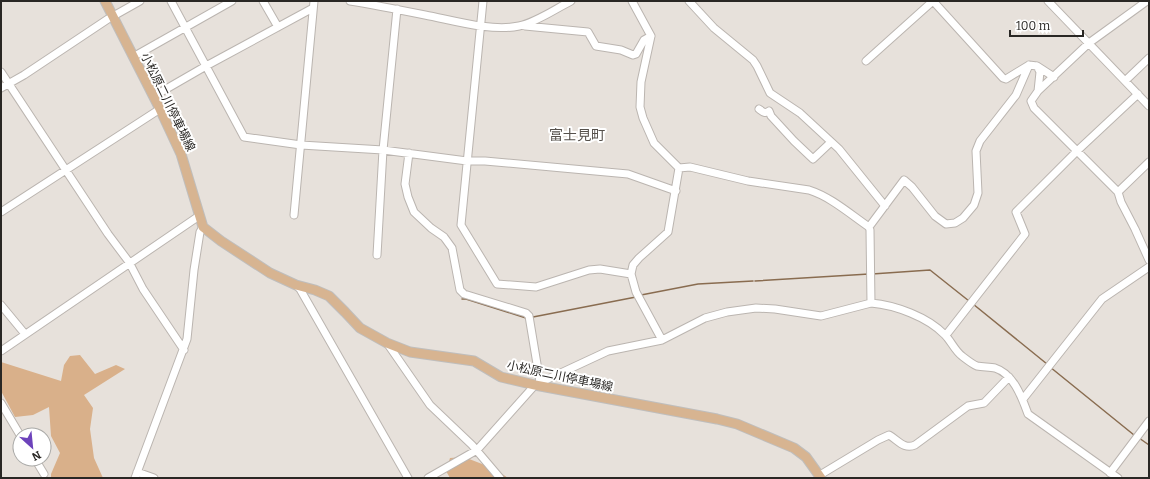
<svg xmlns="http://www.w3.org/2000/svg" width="1150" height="479" font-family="Bitter,'Noto Sans JP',serif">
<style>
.green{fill:#d9b08a}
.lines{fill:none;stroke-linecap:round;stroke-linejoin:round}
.stream{stroke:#896c50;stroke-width:1.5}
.minor-casing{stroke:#bbb5b0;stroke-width:9}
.major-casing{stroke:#bfbebd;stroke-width:11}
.minor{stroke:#fff;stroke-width:7}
.major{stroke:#d7b491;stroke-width:9}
.labels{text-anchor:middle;stroke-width:4;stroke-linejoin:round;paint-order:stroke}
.street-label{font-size:12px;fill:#292724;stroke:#fff}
.quarter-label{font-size:14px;fill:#55504b;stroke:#fff}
</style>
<rect width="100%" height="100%" fill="#e7e1db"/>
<path class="green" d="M80,355l15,19 21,-9 9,4 -41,26 9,13 -3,21 4,29 9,20h-52v-4l9,-21 -9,-17 -2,-29 -16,8 -18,2 -14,-26v-29l60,19 3,-16 6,-9z
M464,457l31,12 13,9h-58l-4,-7 4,-13z"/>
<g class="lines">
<path class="stream" d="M872,274l58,-4 39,31
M755,281l114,-7
M641,295l57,-11 55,-3
M462,299h4l60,19
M973,304l74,60
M533,317l103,-20
M1050,367l84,68
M1139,438l10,7"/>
<g class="minor-casing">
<path id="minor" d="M171,1l73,136 57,8 82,5 84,11h18l143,13 48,17
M263,1l15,26
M350,1c25,4 50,9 75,14 27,5 66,17 94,11 18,-4 36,-17 52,-25
M483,1l-22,224 36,59 39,3 53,-17 11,-1 31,5
M632,1l19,35 -10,46 -1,25 3,11 11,25 25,25
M689,1l25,27 39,32 4,6 13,27 30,20 39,36 46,57
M933,1l70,77 3,1 23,-14 8,1 3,6 -2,19
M1048,1l101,105
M1147,1l-58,42 -51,48 -7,10 3,7 84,84 3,10 14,27 14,31
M525,26l63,6 8,14 25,4 12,5 3,-1 8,-14 7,-4
M133,57l99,-56
M866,61l67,-60
M1037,66l17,11
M1,72l107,162 21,28 14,27 41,61
M1125,81l24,-23
M1,88l23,-13 84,-56 32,-18
M154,96l52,-30 107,-58
M759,109c4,3 6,5 10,2l2,5 23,25 19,18 18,-17
M409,153l-4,31 3,13 6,15 17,16 13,9 8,11 8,42 4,4 62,19 3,3 11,66
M679,168l11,-1 58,14 61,9c22,7 41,24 60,37l1,3 1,73
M1118,192l31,-30
M1,212l159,-103
M294,215l20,-214
M869,227l35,-47 8,7 23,29 11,8 9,-1 8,-5 11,-13 4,-12 -2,-42 4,-10 36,-46 13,-30
M377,255l6,-105 14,-141
M296,285l4,4 108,189
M1,305l24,29
M946,335l79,-101 -9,-22 61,-61 61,-57
M662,340l-26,-48 -5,-18 2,-9 6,-7 29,-26 11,-64
M387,343l43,62 42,40 28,33
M1,351l198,-135
M1023,399l79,-100 47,-32
M1,403l19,32
M35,459l9,15
M137,472l17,6
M1110,473l39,-52
M820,475l58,-35 11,-5c9,5 15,15 26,10l53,-39 16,-3 25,-26
M135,478l52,-139 7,-69 6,-38 3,-5
M428,478l49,-28 58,-65 73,-34 54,-11 43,-22 22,-6 29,-4 19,1 46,7 50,-13c24,2 57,14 74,32 6,6 10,16 17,21 4,3 10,8 15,10 6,1 13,1 18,2 19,6 27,30 33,46l90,64"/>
</g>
<g class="major-casing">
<path id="major" d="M105,1l55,108 21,45 22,73 18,14 49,32 26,12 19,5 14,6 16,16 15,16 27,15 23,9 64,9 27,16 34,8 182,34 20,5 57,24 12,9 15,21"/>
</g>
<use href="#minor" class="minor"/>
<use href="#major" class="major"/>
</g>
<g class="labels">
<g class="street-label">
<text transform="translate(168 102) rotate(64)" y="4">小松原二川停車場線</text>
<text transform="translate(560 376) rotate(12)" y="4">小松原二川停車場線</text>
</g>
<g class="quarter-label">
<text x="577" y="140">富士見町</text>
</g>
</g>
<rect width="1150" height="479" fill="none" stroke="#292724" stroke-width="4"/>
<g transform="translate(32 447) rotate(153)"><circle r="19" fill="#ffffff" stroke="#a9a9a7"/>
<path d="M0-3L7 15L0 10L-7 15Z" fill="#6d43bb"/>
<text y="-6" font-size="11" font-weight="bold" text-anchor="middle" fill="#292724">N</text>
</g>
<path d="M1010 30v6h73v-6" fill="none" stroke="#292724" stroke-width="2"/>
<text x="1016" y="30" font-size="12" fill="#292724" stroke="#ffffff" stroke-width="3" paint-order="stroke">100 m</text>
</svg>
